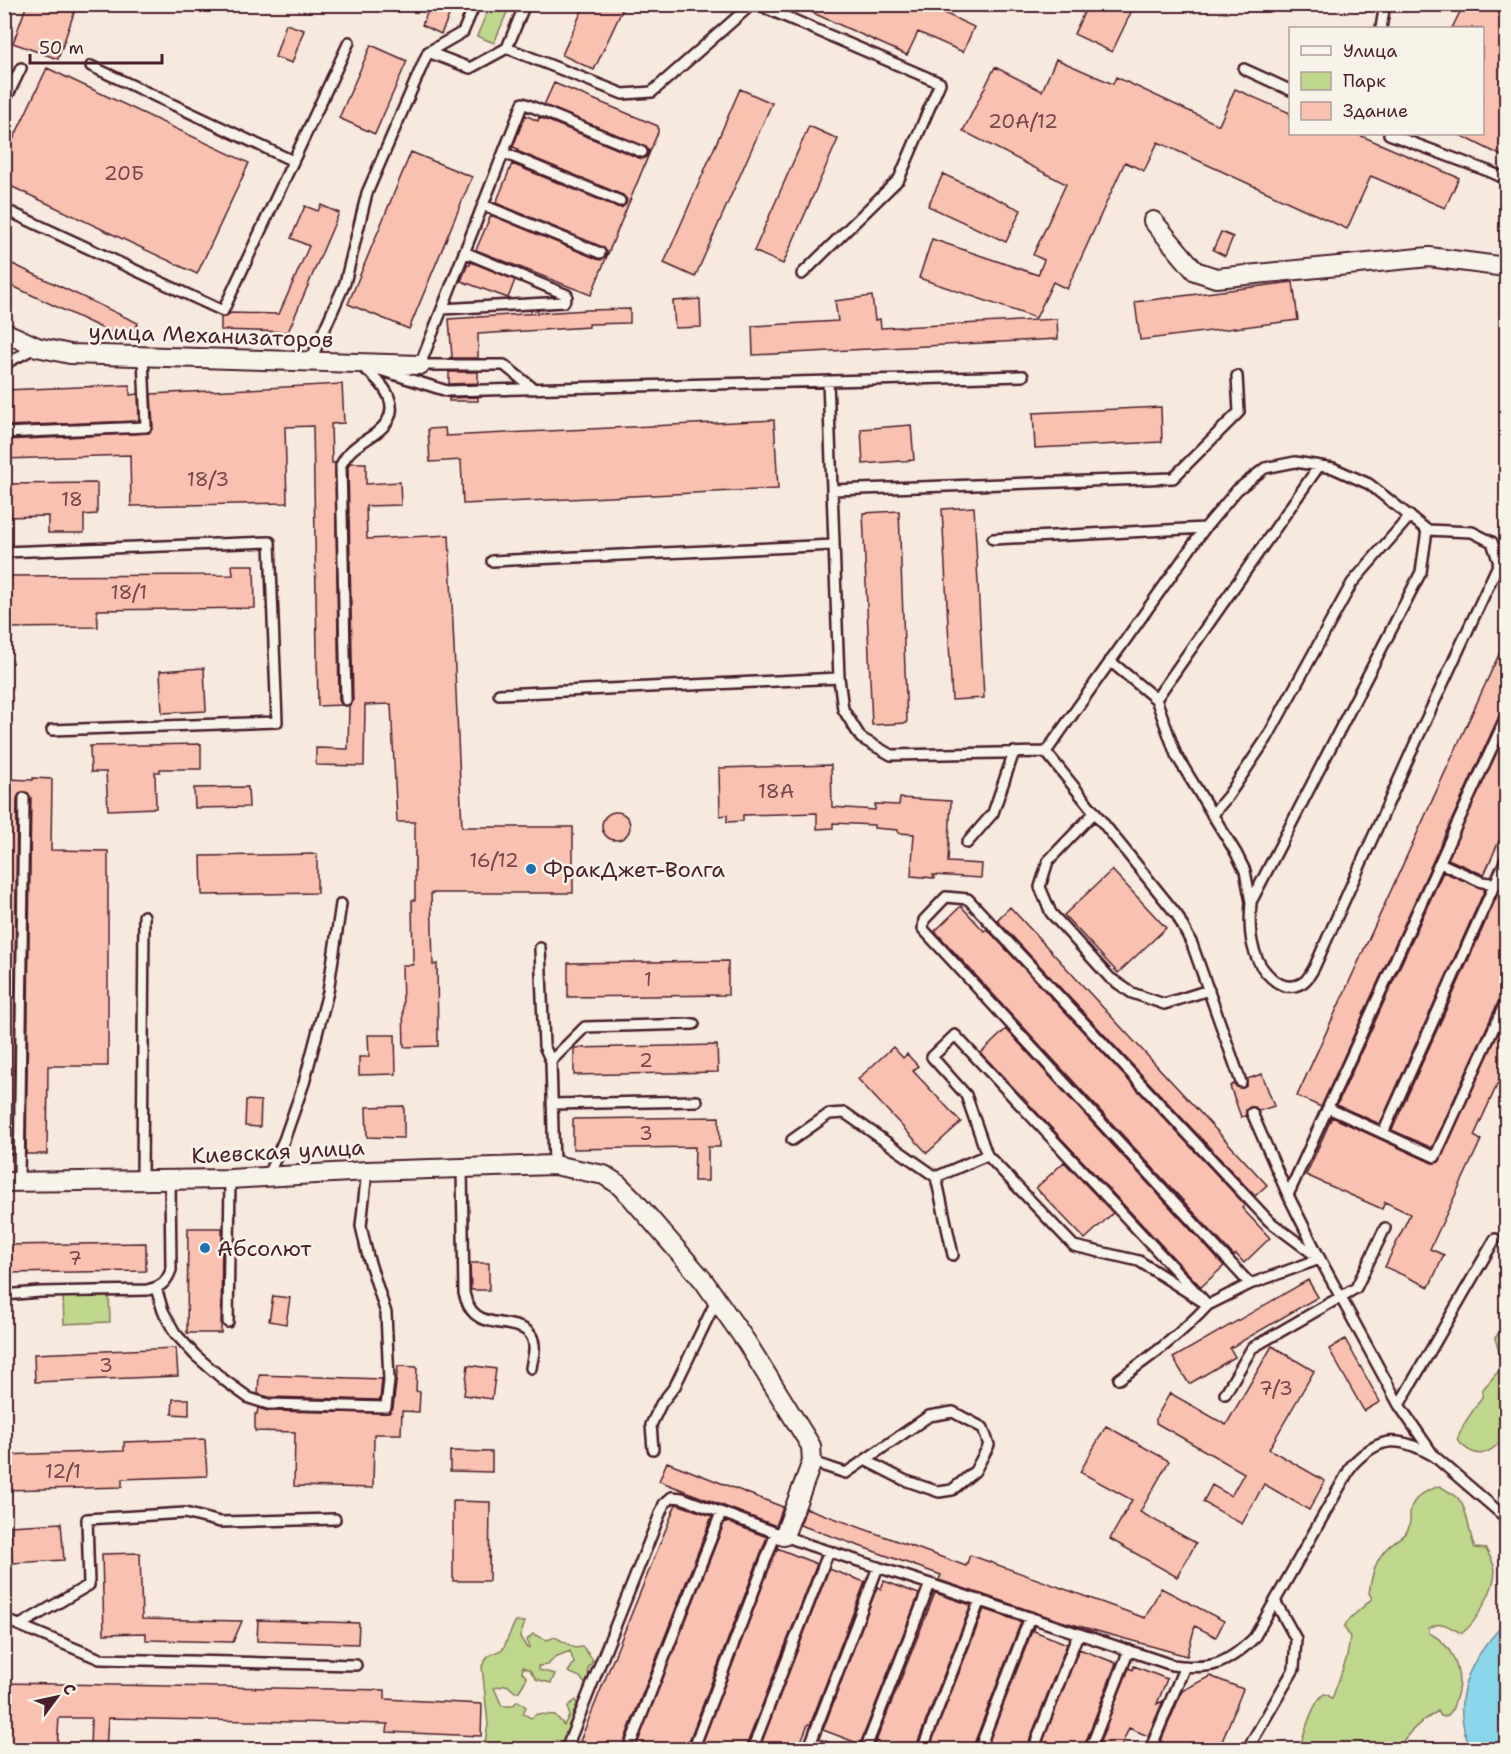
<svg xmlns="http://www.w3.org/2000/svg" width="1511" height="1754" font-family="'Shantell Sans',sans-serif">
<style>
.green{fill:#bfd68d;stroke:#847a5c;stroke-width:1.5}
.water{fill:#89d5e9;stroke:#708c9d;stroke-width:1.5}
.building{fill:#f9c1af;stroke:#4a1f2b;stroke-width:1.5}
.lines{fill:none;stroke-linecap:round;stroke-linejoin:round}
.service-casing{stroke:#4a1f2b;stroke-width:14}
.minor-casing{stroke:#4a1f2b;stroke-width:22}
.service{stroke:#f7f3e8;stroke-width:9}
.minor{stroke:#f7f3e8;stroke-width:18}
.poi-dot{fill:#1f6fb2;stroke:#f7f3e8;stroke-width:2}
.labels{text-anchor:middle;stroke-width:5;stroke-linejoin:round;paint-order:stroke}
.number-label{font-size:20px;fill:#76484c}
.street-label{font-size:22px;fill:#4a1f2b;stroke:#f7f3e8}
.poi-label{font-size:22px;fill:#4a1f2b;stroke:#f7f3e8;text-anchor:start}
</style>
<rect width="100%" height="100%" fill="#f7e9dd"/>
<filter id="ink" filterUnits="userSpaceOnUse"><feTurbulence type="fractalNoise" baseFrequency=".0167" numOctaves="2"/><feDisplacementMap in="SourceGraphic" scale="12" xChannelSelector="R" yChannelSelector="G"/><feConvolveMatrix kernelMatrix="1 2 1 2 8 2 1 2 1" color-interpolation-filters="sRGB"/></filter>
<g filter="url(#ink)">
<path class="green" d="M490,5h20l-16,38 -17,-7z
M109,1294l1,28 -46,2 -1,-28z
M1506,1324v113c-18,18 -29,25 -49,3l7,-16 18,-27 1,-8 20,-23 -8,-28z
M1440,1486c5,4 12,7 17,11 12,13 11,36 18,51l11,1c3,6 9,15 9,22 0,17 -19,53 -33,62 -15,-5 -16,-14 -33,-5v5c25,12 36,43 26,68 -2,7 -3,12 -10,16l-4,-1 -3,-5c-14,9 -34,22 -38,38h-101c5,-14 13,-46 25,-55l4,1 4,4 15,-42 3,-20 -6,-10c7,-13 19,-18 28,-29l-3,-5c3,-18 6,-34 20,-47 5,-5 14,-9 18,-15 4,-6 3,-12 3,-18 1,-16 18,-23 30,-27z
M515,1622h10l-5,15 7,11 3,-1 -3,-7 6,-6 14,6 8,-3 20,11 8,-1 10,13 -5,9 1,12 -4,3 -5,-7 -12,-5 6,-9 -4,-12 -15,6 -7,8 -10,1 1,4 16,4 -4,9 -15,-4 -6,-9 -7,-3 -1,5 5,6 -8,13 -4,1 -8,-7 -13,3 8,18h10l6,-5 8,6 -3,7 8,4 6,-4 18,1 9,10 5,-9 -1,-10 8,-6 2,12 -13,37h-81l4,-25 -6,-58 6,-10 15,-7z"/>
<path class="water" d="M1506,1622v127h-35c-23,-50 -1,-91 35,-127z"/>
<path class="building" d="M27,4h50l-19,55 -45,-16z
M431,4h23l-13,30 -19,-9z
M585,4h40l-31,66 -32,-15z
M793,4h132l49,23 -11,25 -45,-20 -11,23z
M1088,4h47l-23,48 -38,-18z
M1464,4h42v154l-48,-24h24v-106h-30z
M286,24l18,6 -12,33 -17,-6z
M371,45l36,16 -32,73 -36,-16z
M1056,59l57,25 3,-7 103,48 16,-36 55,24v21h67l102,44 -14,30 -74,-32 -24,53 -189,-87 -14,29 -19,-9 -58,127 -14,-7 -17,36 -117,-40 13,-39 106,36 6,-15 -11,-5 33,-71 -103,-53 32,-64 47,24z
M47,68l202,95 -52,111 -193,-91v-24z
M554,83l104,43v6l-67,163 -115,-45 15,-35 106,44 4,1 5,-4 1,-4 -4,-5 -107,-44 16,-39 105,43 4,1 5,-4 1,-4 -4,-5 -106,-44 1,-2 -5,-2 12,-32 13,6 1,-4 100,41 4,1 5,-4 1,-4 -4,-5 -101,-41z
M740,89l32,14 -77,174 -31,-14z
M809,126l29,13 -55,125 -29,-13z
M411,152l61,25 -63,152 -61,-25z
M943,174l78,36 -15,32 -78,-36z
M321,205l18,8 -51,119 -67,-2v-13h5l4,-4 49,1 30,-68 -18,-8 14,-32 13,5z
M1221,232l12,5 -8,19 -12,-6z
M4,260l134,63 -9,18 -125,-59z
M471,262l44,18 -7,18 -47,-17 7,-17 2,1z
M1293,282l5,38 -158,20 -5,-38z
M872,296l3,24 5,-1 1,9 176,-9 1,20 -305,16 -1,-29 86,-5 -3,-20z
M700,299l1,28 -26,1 -2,-27z
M630,309v14l-41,1v3l-111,7v24h-29l3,-1 -3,-38 138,-9z
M449,372h29v11l-29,1z
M342,384l2,39 -13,1 1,39h3l4,237 3,5 -24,1 -5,-280 -28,1 2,76 -156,3 -1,-51 -126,4v-19l145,-7 4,-6 -2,-33z
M130,385v10l8,-1 1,27 -135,5v-36z
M478,397v4h-29v-3z
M1161,407l1,35 -127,6 -2,-35z
M774,420l4,69 -315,15 -2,-44 -31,2 -2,-33 17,-1 1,8z
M911,425l3,35 -51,4 -2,-35z
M350,463h16v21l34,-2 1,23 -35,1 1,33 82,-4 13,292h111v66h-142l2,72 4,-1 1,82 -34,1 -2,-82h11l-1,-65h3v-78h-18l-6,-118 -26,1 -1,61 -48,-1v-17l32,1 1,-43 4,-6 -5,-233z
M97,483v31l-13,1v18h-36v-17l-44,1v-33z
M974,507l10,191 -32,2 -10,-191z
M899,511l8,212 -35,2 -9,-212z
M232,565h22l1,43 -158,2 1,17 -94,1v-52l229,-1z
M1506,639v71l-6,4 -179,393 -24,-11z
M204,668l2,43 -44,2 -2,-42z
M1506,732v93l-22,50 -36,-16z
M201,744v25h-41v3h-5l1,36 -48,2 -2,-38h-15l-1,-26z
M831,765l1,42 43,3v-6l24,1 1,-7 51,3 -3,61 34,2 -1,14 -48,-3 2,3 -24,-2 3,-42 -16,-1v-3l-24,-2v-3l-41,-2v5l-16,1v-16l-74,2v6l-16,1v-7l-7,1 -1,-48z
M33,778l19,1 -1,71 57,1v215h-60l-1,88h-21l5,-356 -3,-5 -7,-1 -4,6 -4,356h-9v-375l29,1z
M248,787l1,20 -54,1 -1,-20z
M602 826a14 14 0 1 1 28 0a14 14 0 1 1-28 0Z
M317,854v39l-115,2 -1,-39z
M1112,870l54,58 -48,45 -54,-58z
M1443,872l42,17 -105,235 -43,-19z
M1498,894l8,3v97l-6,4 -68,150 -40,-18z
M961,906l23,25 3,-2 258,276 -3,3 28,30 -26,25 -8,-9 -2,2 -299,-325z
M1010,907l257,278 -12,11 -258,-276z
M728,961v34l-160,2v-34z
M1506,1016v49l-32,71 7,4 -51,109 14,6 -15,32 -44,-20 25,-53 -25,-12 -3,7 -76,-34 26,-58 100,46 7,-1z
M1006,1029l218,237 -23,21 -220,-234z
M368,1035h27l1,39 -37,1v-18h10z
M717,1045l1,27 -144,3v-27z
M893,1047l10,11 4,-4 11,12 -5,5 48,51 -34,31 -69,-74z
M1262,1074l12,32 -15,5 -4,-4h-5l-4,3v6l-5,1 -11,-31 4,-2 3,3 6,1 3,-2 1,-7z
M246,1100l15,1 -1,26 -15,-1z
M404,1106v32l-37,-1 -1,-30z
M719,1117l1,30h-12v34h-14l1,-34 -122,2v-30z
M1064,1162l49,51 -28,26 -49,-51z
M188,1228h34l-1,105h-34z
M146,1243v28l-142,2v-28z
M470,1263h19v27h-18z
M1308,1280l10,17 -88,51 5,9 -46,27 -16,-26z
M273,1296l17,2 -4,26 -17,-3z
M1345,1339l35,63 -16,9 -35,-62z
M1272,1346l42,25 -45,78 56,32 -16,29 -45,-26 -22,40 -39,-22 9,-17 19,11 13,-23 -88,-50v-5l14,-25 56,32z
M176,1348l2,28 -143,6 -1,-28z
M468,1365l28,4 -4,30 -28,-4z
M398,1366l19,1 -1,24 4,1 -1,20 -17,-1 -1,23h-27l-1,54 -79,-2 1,-54 -40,-1v-17h2l1,-6 10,3 121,2 4,-5z
M259,1375l123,4 -2,21 -111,-3 -11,-3z
M173,1399h16v16l-17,-1z
M1106,1426l63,35 -29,51 56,31 -19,34 -67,-38 22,-39 -52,-28z
M205,1439l2,37 -85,3v8l-118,3v-35l120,-4v-9z
M450,1451l42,1v20l-42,-1z
M667,1462l116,45 -7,19 -117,-45z
M453,1501l37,1 -1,79h-36z
M676,1504l36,12 -91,233h-21l-20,-8z
M806,1508l160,58 4,-11 175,63 16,-30 63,33 -8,16 -21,-11 -8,30 -126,-35 -122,-41 2,-5 -141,-50z
M725,1521l42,16 -81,212h-51z
M61,1523l3,37 -52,3 -2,-37z
M777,1548l40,16 -72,185h-45z
M140,1553l2,66 100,2 -9,21 -87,-2v-7l-42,1 -2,-80z
M829,1569l36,13 -55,143 -2,-1 -10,25h-39z
M884,1581l35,13 -59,150 -37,-14 54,-143 4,2z
M935,1593l36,12 -56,144h-42z
M984,1609l37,13 -49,127h-43z
M258,1620l101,3 -1,21 -101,-3z
M1034,1626h1l-1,5 33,13 -41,105h-40z
M1079,1649l37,14 -33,86h-43z
M1134,1666l33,13 -10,25 6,-3 -15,35 -19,-8 -9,21h-23l32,-81 4,2z
M1210,1676l33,13 -24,60h-58l3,-6 -3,-2 21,-50z
M4,1683l381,7v9l97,5 -1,32 -94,-4 1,-8 -280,-6 -2,31h-16l1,-31h-32l-2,30 -53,-2z"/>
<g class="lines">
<g class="service-casing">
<path id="service" d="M756,4l184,79 -41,96 -97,95
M1381,28l4,-24
M507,48l116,46 29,-2 100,-88
M428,52l42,16 37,-20 18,-44
M91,66l202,95
M1244,69l46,21
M4,103l17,-35
M1389,134l99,37 18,8
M504,153l116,48
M483,205l117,48
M4,209l219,102 126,-269
M442,309l122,-7 3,-7 -103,-43
M310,362l35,-79 22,-90 61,-141 35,-20 12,-28
M4,364l33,-17
M377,369l70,22 576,-15
M534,389l-30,-24h-84l103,-262 119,49
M4,433l142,-6 -3,-70
M832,490l341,-12 66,-66 -2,-36
M993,539l212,-11
M4,552l266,-10 7,180 -225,8
M492,561l342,-16
M1110,661l46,38 20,56 60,98 9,18 6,31
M839,678l4,31 18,29 30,17 155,-3
M499,694l340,-16 -11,-297
M1156,699l163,-233
M346,700l-5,-235c10,-19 19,-20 35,-32 32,-24 7,-51 -16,-68
M1095,812l-47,49 -8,26 11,26 59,65 22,15 32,11 45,-14
M1212,815l16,-19 39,-58 85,-155 58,-67
M967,843l26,-30 21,-61
M1440,863l42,19 24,3
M946,897l22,2 301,322 51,38 -70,25 -327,-355 1,-9z
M540,948l4,98 7,15
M1241,1082l-49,-138 -15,-29 -131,-163 159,-224 32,-38 28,-22 30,-6 38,6 36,16 58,46 45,2 20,10 7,21 -81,174 -104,231c-3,5 -7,13 -12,15 -22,13 -43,-15 -48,-33 -5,-16 -4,-32 -3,-48l170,-330 6,-42
M552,1104l145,-3
M1328,1108l107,49 71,-156
M1252,1113l36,82 32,64 79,146 35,51 72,62
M1383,1133l123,-274
M792,1140l37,-26 16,-1 91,64
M554,1165l-3,-104 34,-34 109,-3
M462,1169l2,124c2,8 5,16 11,21 16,15 57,3 59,31 1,7 -2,16 -3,23
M267,1177l17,-37 20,-57 24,-91 13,-88
M142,1180l2,-264
M19,1182l5,-384
M1288,1195l218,-478
M953,1255l-17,-78 51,-22
M156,1288l7,23 12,22 20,22 29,25 25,18 19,6 118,3 3,-26 -3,-68 -18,-56 -7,-31 6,-55
M4,1295l36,-3 107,-2c13,-3 19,-6 24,-20l-1,-90
M228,1322l2,-143
M1119,1379c33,-23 62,-45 89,-74l-253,-270 -23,22 34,38 21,60 87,91 65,15 69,44 42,-21
M1225,1394l27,-46 104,-60 29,-60
M1399,1405l96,-166
M653,1449l-2,-24 10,-21 14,-18 42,-87
M812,1462l34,11 83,-57 24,-4 30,16 6,17 -14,26 -23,19 -13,2 -35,-12 -39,-20
M4,1619l96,40 256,6
M20,1625l69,-40 -2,-66 98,-6 35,9 115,-3
M811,1742l20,8
M574,1750l-7,-3 97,-243 8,-7 10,1 127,47 121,39 242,81c39,5 54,0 82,-27l98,-173c28,-30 48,-29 82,-9
M628,1750l93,-237
M693,1750l83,-217
M752,1750l77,-199
M808,1750l70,-183
M865,1750l65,-166
M922,1750l58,-150
M979,1750l51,-133
M1033,1750l45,-116
M1090,1750l39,-100
M1150,1750l35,-84
M1247,1750l47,-81 2,-30 -21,-38"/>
</g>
<g class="minor-casing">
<path id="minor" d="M1153,221l42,50 21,7 213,-21 77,10
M4,332l33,15 33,7 350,11
M4,1182l226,-3 137,-8 187,-6 50,10 14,9 14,14 71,82 44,63 64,103 1,16 -28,74"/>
</g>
<use href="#service" class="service"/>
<use href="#minor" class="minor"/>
</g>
</g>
<g class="poi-dot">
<circle cx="531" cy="869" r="6"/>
<circle cx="205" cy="1248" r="6"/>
</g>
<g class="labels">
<g class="number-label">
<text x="1023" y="128">20А/12</text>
<text x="124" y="180">20Б</text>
<text x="208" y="486">18/3</text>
<text x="72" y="506">18</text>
<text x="129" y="599">18/1</text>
<text x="776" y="798">18А</text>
<text x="494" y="867">16/12</text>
<text x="648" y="986">1</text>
<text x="646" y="1067">2</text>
<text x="646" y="1140">3</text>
<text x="75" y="1265">7</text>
<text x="106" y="1372">3</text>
<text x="1276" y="1395">7/3</text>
<text x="63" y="1478">12/1</text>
</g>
<g class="street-label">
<text transform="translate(211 335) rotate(2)" y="8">улица Механизаторов</text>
<text transform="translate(278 1151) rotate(-3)" y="8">Киевская улица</text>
</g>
<g class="poi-label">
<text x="543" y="877">ФракДжет-Волга</text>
<text x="217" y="1256">Абсолют</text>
</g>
</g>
<rect width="1511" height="1754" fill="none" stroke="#f7f3e8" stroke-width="24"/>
<rect x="12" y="12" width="1487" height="1730" fill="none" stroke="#4a1f2b" stroke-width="2" filter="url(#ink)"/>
<rect x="1289" y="27" width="195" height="108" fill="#f7f3e8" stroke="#b29e9c" stroke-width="1.5"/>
<rect x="1301" y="46" width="30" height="9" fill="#f7f3e8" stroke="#b29e9c" stroke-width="1.5"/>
<text x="1343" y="57" font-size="18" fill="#4a1f2b">Улица</text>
<rect x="1301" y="72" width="30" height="18" fill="#bfd68d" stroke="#b29e9c" stroke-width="1.5"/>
<text x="1343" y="87" font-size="18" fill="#4a1f2b">Парк</text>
<rect x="1301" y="102" width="30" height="18" fill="#f9c1af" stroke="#b29e9c" stroke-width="1.5"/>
<text x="1343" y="117" font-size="18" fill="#4a1f2b">Здание</text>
<g transform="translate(57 1697) rotate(57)" stroke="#f7f3e8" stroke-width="4.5" paint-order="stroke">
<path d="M0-4.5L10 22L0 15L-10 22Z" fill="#4a1f2b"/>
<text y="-9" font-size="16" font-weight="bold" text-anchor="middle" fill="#4a1f2b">С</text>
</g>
<path d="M30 54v9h132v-9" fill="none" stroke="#4a1f2b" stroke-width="3"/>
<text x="39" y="54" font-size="18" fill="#4a1f2b" stroke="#f7f3e8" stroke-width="4.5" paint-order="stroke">50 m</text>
</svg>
